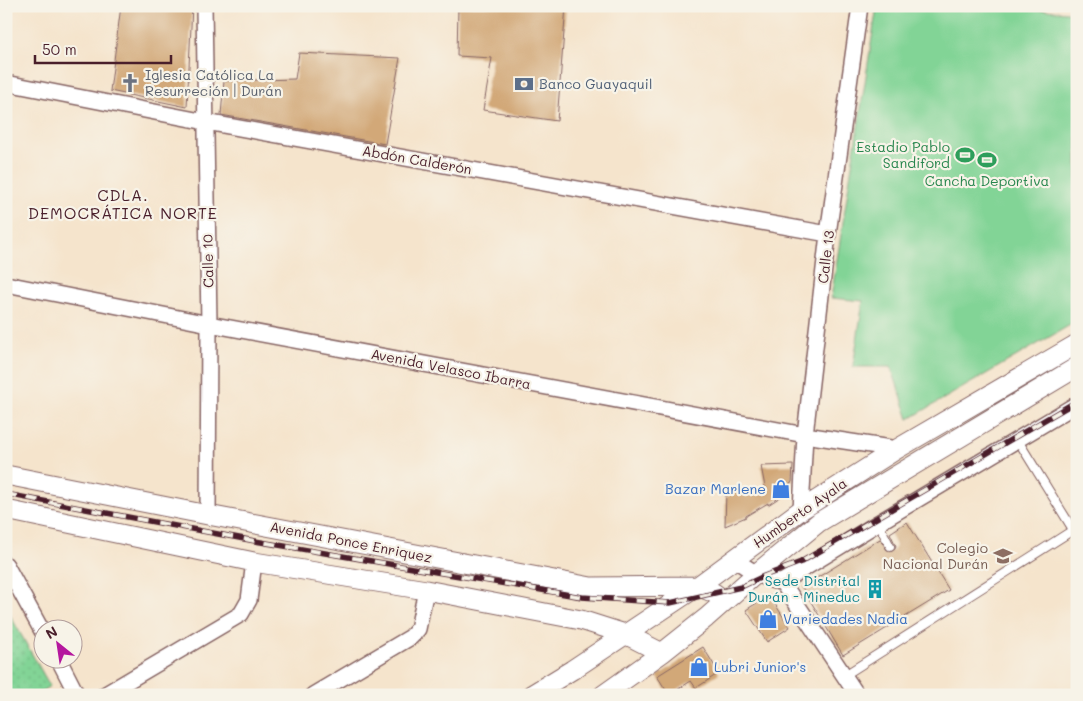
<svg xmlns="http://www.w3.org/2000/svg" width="1083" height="701" font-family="Mali,sans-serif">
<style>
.green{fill:#82d496;stroke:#667a60}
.park{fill:url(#park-dots);stroke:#667a60}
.building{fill:#d2a878}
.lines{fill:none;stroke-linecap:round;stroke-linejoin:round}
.service-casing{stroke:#866463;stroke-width:10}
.minor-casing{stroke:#866463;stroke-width:18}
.tertiary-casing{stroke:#866463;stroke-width:21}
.service{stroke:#fff;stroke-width:8}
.minor{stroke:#fff;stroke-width:15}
.tertiary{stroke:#fff;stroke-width:19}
.rail-casing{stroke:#4a1f2b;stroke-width:5.5}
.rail{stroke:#f7f3e8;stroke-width:4;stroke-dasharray:11;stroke-linecap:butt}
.labels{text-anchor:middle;stroke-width:4.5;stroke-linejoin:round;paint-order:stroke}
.worship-label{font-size:14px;fill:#5b616d;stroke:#f7f3e8;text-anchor:start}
.service-label{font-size:14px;fill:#4e5e75;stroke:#f7f3e8;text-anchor:start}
.leisure-label{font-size:14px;fill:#27864d;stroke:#f7f3e8;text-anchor:end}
.street-label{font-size:14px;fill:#4a1f2b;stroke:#f7f3e8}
.shop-label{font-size:14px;fill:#366cbe;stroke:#f7f3e8;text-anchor:start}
.education-label{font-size:14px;fill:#785e54;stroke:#f7f3e8;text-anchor:end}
.culture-label{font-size:14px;fill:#0d838f;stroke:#f7f3e8;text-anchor:end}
.quarter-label{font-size:16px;letter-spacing:1px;fill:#4a1f2b;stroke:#f7f3e8}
</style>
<defs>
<pattern id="park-dots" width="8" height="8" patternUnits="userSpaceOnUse" patternTransform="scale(1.25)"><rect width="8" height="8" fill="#82d496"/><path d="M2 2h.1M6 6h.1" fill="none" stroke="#72b681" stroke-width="1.8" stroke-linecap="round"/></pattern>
</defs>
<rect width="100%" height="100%" fill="#f7f3e8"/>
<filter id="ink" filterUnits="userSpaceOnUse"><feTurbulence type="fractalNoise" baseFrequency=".02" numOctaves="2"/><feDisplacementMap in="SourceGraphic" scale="10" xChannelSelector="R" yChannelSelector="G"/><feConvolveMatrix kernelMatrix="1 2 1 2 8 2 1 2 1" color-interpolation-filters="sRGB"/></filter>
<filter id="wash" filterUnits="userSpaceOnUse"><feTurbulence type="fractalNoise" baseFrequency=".0096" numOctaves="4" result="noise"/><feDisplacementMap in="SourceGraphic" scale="20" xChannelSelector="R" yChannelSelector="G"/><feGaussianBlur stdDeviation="1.12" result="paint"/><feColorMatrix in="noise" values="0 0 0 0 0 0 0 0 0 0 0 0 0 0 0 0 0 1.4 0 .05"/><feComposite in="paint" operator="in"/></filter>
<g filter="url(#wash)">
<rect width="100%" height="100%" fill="#f5e4cc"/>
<path class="green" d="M877,6h128l72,7v308l-168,98 -18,-52h-38l10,-66 -32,-3z"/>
<path class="park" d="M6,608l44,78 -15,9h-29z"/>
<g id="blocks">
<path class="building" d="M121,6h71l-5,101 -77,-16z
M458,6h108l-9,115 -74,-11 9,-52 -35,-2z
M299,53l101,5 -15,86 -164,-29 3,-34 71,-2z
M793,465l-1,17 -8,10h4l-20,13v-2l-22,13v1l-21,9 1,-35 40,1 -5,-26z
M907,522l42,68 -106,65 -41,-68 78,-48 7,11 6,1 3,-5 -6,-13z
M769,595l21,32 -23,15 -21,-32z
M703,647l16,26 -23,15 -5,-7 -22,14 -12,-19z"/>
</g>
</g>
<g filter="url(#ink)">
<use href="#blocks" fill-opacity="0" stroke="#866463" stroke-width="1"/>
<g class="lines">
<g class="service-casing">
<path id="service" d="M1017,439l60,97
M878,523l12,23
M845,675l228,-145"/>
</g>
<g class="minor-casing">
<path id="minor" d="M204,6l5,318 -1,191
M6,83l200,39 622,112
M6,284l203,40 596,111 92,14
M801,510l4,-75 23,-201 32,-228
M735,560c13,8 31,22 47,22l96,-59 199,-119
M6,565l36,66
M782,582l75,113
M58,658l19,37
M104,695l137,-81 8,-14 5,-38
M313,695l98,-58 7,-8 8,-39"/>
</g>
<g class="tertiary-casing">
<path id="tertiary" d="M6,475l202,40 383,72 107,-1 16,7 11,8
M6,510l248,52 172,28 155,30 44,14 37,19
M531,695l41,-25 126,-84 103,-76 96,-61 180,-105
M603,695l59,-42 44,-35 51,-45 62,-51 258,-155"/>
</g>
<use href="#service" class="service"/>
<use href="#minor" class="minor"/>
<use href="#tertiary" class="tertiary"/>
<g class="rail-casing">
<path id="rail" d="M6,494l249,47 327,56 88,6 71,-16 23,-11 37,-14 276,-161"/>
</g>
<use href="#rail" class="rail"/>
</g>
</g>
<defs>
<g id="church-bare" transform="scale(1.5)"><path d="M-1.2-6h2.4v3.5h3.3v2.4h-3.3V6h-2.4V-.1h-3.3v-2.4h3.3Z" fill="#6b7280" stroke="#f7f3e8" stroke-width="2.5" paint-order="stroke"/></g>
<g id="bank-bare" transform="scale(1.5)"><path d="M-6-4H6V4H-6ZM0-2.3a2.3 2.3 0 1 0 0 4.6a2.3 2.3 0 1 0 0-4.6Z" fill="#5c6f8a" stroke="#f7f3e8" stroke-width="2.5" paint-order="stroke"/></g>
<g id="stadium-bare" transform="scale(1.5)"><path d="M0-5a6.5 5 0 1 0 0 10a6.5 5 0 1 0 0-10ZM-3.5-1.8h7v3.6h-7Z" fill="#2e9e5b" stroke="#f7f3e8" stroke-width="2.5" paint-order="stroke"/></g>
<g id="shop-bare" transform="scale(1.5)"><path d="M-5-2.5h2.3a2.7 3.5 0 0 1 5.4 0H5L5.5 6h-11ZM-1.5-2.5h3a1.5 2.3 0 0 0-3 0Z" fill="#3f7fe0" stroke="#f7f3e8" stroke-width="2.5" paint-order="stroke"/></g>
<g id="school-bare" transform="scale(1.5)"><path d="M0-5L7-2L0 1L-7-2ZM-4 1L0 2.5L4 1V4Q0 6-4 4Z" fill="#8d6e63" stroke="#f7f3e8" stroke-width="2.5" paint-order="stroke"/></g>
<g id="building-bare" transform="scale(1.5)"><path d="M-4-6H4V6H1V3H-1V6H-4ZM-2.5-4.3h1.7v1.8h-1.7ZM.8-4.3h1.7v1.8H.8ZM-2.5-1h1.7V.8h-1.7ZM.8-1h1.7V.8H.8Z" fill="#0f9aa8" stroke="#f7f3e8" stroke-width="2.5" paint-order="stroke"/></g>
</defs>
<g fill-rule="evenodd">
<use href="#church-bare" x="130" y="83"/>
<use href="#bank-bare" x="524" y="84"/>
<use href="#stadium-bare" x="965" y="155"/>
<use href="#stadium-bare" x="987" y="160"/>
<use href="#shop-bare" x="781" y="489"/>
<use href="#school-bare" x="1003" y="556"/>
<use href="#building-bare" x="875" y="589"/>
<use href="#shop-bare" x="768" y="619"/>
<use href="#shop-bare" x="699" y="667"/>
</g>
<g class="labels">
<g class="worship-label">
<text x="145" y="80">Iglesia Católica La<tspan x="145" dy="16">Resurreción | Durán</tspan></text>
</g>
<g class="service-label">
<text x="539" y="89">Banco Guayaquil</text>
</g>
<g class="leisure-label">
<text x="950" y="152">Estadio Pablo<tspan x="950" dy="16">Sandiford</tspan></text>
<text x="987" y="186" text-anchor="middle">Cancha Deportiva</text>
</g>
<g class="street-label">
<text transform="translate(417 160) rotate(10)" y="5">Abdón Calderón</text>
<text transform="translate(826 257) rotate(-83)" y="5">Calle 13</text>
<text transform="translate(208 261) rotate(-91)" y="5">Calle 10</text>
<text transform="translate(451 369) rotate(11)" y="5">Avenida Velasco Ibarra</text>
<text transform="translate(800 513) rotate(-35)" y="5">Humberto Ayala</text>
<text transform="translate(351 542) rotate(11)" y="5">Avenida Ponce Enriquez</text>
</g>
<g class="shop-label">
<text x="766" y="494" text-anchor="end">Bazar Marlene</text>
<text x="783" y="624">Variedades Nadia</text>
<text x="714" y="672">Lubri Junior's</text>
</g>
<g class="education-label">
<text x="988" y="553">Colegio<tspan x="988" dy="16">Nacional Durán</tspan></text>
</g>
<g class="culture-label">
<text x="860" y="586">Sede Distrital<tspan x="860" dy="16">Durán - Mineduc</tspan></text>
</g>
<g class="quarter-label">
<text x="123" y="201">CDLA.<tspan x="123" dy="18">DEMOCRÁTICA NORTE</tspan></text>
</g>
</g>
<rect width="1083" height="701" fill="none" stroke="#f7f3e8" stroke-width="25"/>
<g transform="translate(58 644) rotate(330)"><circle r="24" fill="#f7f3e8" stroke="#b29e9c"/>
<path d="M0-4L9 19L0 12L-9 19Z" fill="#b5179e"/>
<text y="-8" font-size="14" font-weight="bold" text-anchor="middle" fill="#4a1f2b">N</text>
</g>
<path d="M35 55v8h136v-8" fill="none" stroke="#4a1f2b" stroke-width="2.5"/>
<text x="42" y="55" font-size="15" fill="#4a1f2b" stroke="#f7f3e8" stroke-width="4" paint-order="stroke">50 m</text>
</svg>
